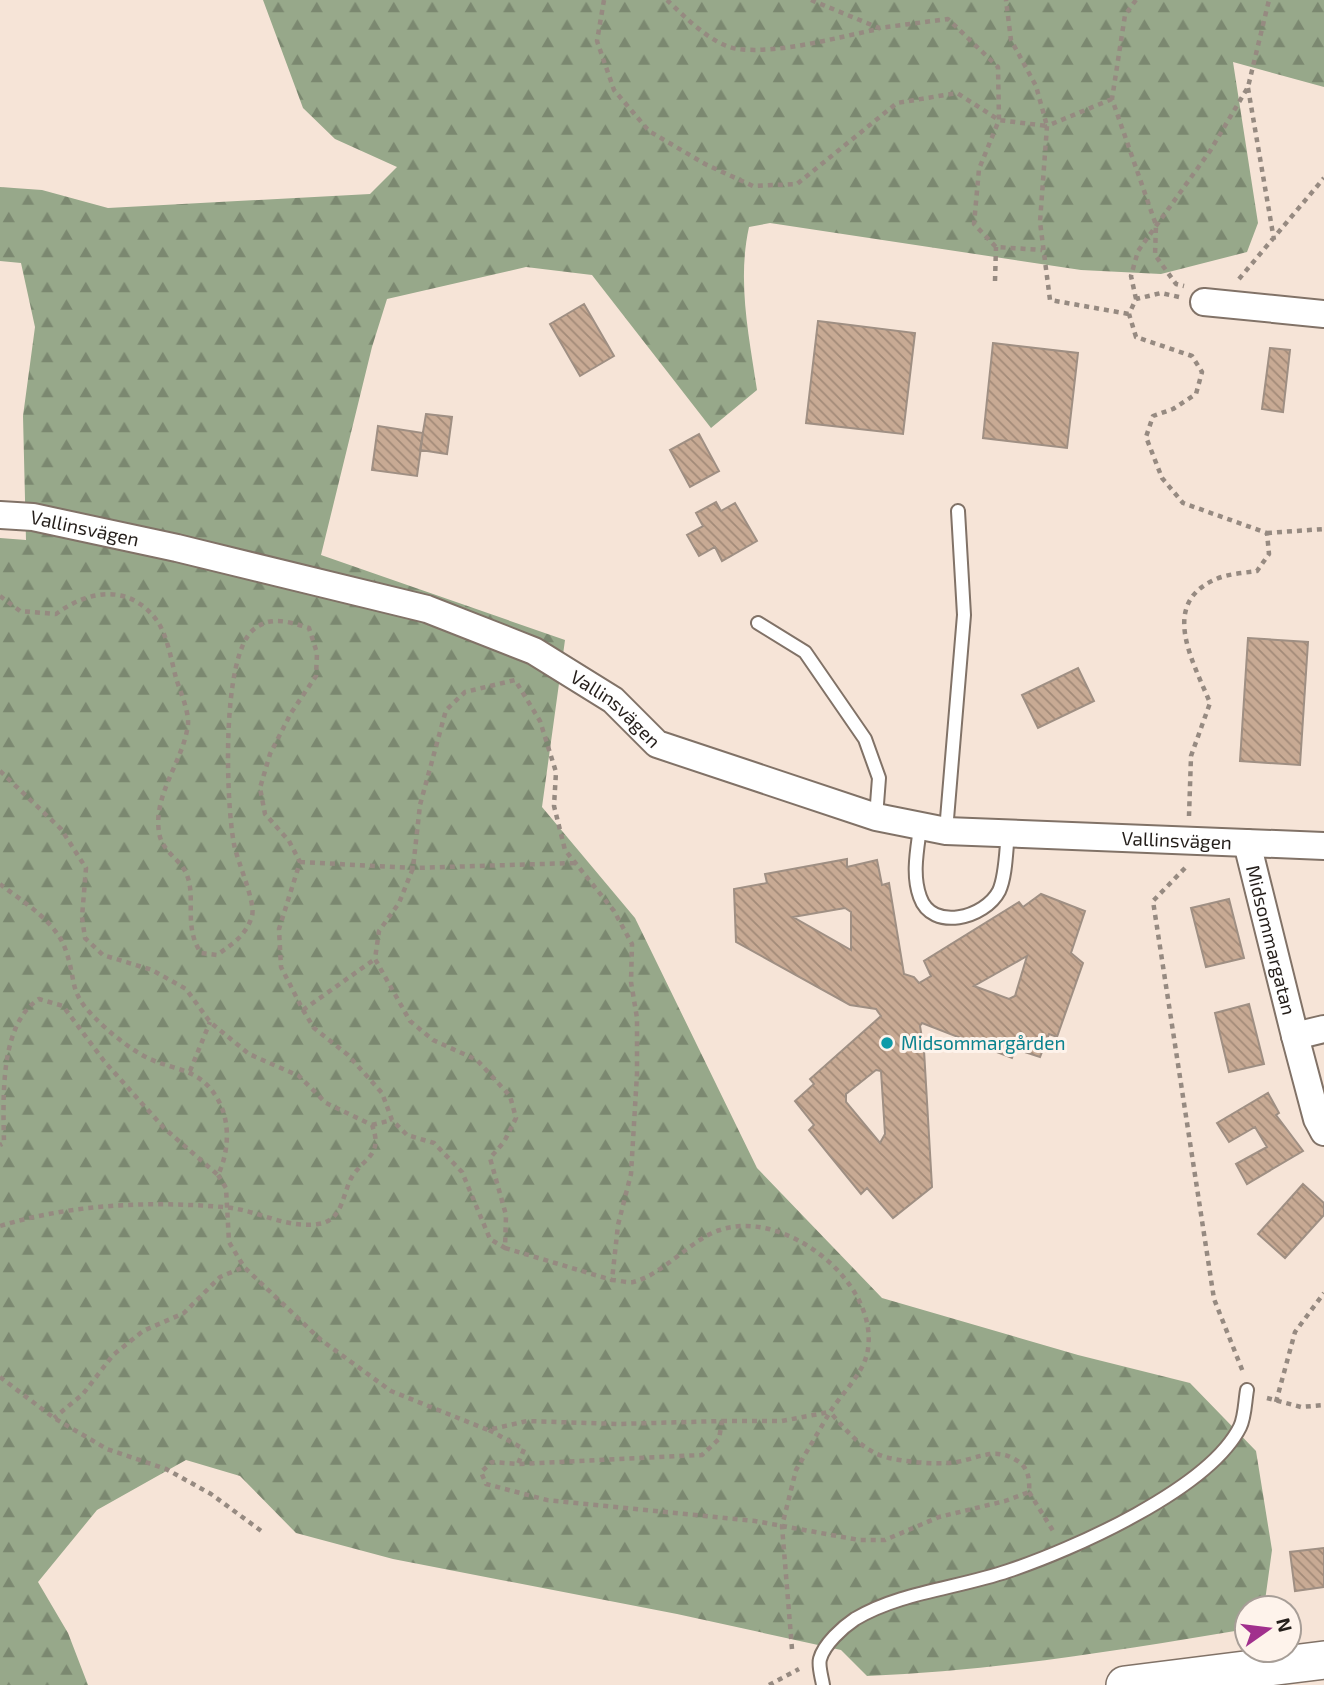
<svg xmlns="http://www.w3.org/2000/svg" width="1324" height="1685" font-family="'Exo 2',sans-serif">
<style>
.forest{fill:url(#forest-firs)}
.building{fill:url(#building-back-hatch);stroke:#9f8f83;stroke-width:2;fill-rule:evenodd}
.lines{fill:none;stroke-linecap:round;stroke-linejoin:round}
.lane-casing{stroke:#817267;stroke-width:16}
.street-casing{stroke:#817267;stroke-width:30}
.secondary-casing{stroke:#817267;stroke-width:40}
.path{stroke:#968a81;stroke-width:4.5;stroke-dasharray:5 5;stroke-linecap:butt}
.lane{stroke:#fff;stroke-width:12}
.street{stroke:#fff;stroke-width:26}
.secondary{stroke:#fff;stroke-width:37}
.culture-dot{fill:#0f9aa8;stroke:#fef3eb;stroke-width:2.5}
.labels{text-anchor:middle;stroke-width:6;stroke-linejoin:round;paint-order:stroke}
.street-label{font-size:19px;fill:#241e1a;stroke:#fef3eb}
.culture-label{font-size:19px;fill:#0d838f;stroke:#fef3eb;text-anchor:start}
</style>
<defs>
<pattern id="forest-firs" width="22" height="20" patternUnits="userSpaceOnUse" patternTransform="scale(1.75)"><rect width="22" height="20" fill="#97a88a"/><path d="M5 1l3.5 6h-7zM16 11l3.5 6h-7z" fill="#7b8870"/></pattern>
<pattern id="building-back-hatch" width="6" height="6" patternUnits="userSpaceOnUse" patternTransform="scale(1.75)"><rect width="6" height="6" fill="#c8aa94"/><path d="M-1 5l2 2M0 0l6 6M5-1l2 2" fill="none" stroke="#a28a78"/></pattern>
</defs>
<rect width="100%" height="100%" fill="#f6e4d7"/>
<path class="forest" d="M263,0h1061v87l-91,-25 25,161 -11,29 -86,22 -80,-4 -311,-47 -21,4c-12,54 0,109 8,163l-46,38 -119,-153 -66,-8 -139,32 -15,48 -51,208 244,85 -23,167 93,111 122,250 125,130 196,57 112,28 66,68 16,99 -8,58h-17v21c-125,21 -253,42 -380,47l-26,-26 -164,-36 -284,-55 -97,-26 -56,-57 -54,-16 -89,50 -59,72 30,51 20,52h-88v-1147l26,2 -3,-124 12,-89 -14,-64 -21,-2v-74l42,3 66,18 262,-14 27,-27 -62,-28 -32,-31z"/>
<path class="building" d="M584,304l30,52 -34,20 -30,-52z
M818,321l97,12 -12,101 -97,-11z
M993,343l85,10 -11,95 -84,-10z
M1270,348l20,2 -7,62 -21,-3z
M426,414l26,3 -5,37 -27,-4z
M378,426l45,7 -6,43 -45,-6z
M699,434l20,37 -29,16 -20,-37z
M716,502l5,9 14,-8 22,38 -35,20 -7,-14 -16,9 -12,-21 16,-9 -7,-13z
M1248,638l60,4 -8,123 -60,-4z
M1078,668l16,33 -56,27 -16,-33z
M847,859v8l30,-7 5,25 7,-2 15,91 10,3 5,6 12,-7 -7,-15 95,-59 4,5 18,-13 44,17 -14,42 12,10 -26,74 -8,-3 -9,23 -25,-8 -3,9 -90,-35 -2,3 4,24 8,137 -39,31 -26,-30 -6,6 -52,-64 5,-5 -19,-24 19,-17 -4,-5 71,-63 -5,-7 -26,-4 -114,-63 -2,-53 33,-6 -2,-9zM845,908l6,4v38l-58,-33zM1027,956l-12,40 -6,3 -35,-13zM876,1070l5,1 4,63 -5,9 -34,-41v-8z
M1229,899l15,59 -38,9 -15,-59z
M1249,1004l15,60 -35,8 -14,-59z
M1268,1093l11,20 -3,2 27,36 -56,33 -11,-20 31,-17 -12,-20 -26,15 -12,-19z
M1303,1184l21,19v12l-39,43 -27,-24z
M1324,1548v39l-29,4 -5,-39z"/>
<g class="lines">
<g class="lane-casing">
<path id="lane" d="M758,623l47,29 60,87 14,39 -3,39
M920,828c-3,23 -8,47 0,69 12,35 65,21 79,-6 7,-15 7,-41 9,-58
M946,831l18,-216 -6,-104
M823,1685c-1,-7 -5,-19 -3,-26 4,-15 23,-32 35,-40 45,-27 104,-31 153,-48 64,-21 201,-82 232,-144 5,-10 5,-26 7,-37"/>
</g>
<g class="street-casing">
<g id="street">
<path d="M1204,302l120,12"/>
<path id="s1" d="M0,515l33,2 144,31 250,61 107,42 79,49 44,44 219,73 70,14 378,15"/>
<path id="s2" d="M1247,843l48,193 22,83 7,13"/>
<path d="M1295,1036l29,-7"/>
</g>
</g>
<g class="secondary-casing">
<path id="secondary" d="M1125,1685l199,-25"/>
</g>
<path class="path" d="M604,0l-7,41 17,49 35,41 56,33 48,22 44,-2 100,-81 60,-10 42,27 48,6 -11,-40 -25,-46 -5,-40
M667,0c17,16 46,46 71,49 42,5 100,-12 141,-20
M811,0l68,28 69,-9 50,48 1,53 -20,49 -5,55 22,23 46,3
M1136,0l-11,15 -13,84 44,126 -1,30 21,29 8,2
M1248,88l26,152
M1112,99l-65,27 -7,96 10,78 79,14
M1239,279l85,-101
M995,281l1,-34
M1179,297l-18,-4 -25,6 -7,15 7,23 56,19 10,16 -6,22 -23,15 -20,7 -7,21 16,41 21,25 84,30 2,21 -12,17c-14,2 -31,3 -43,9 -55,25 -20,83 -4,123l-19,53 -2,60
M1136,299l-5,-23 7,-25 72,-100 38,-64 21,-87
M1267,533l57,-4
M0,596l20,15 36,3c31,-23 71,-31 99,4 12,15 16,41 21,60 4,13 13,33 12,46 -4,36 -35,70 -29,108 2,18 19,26 26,39 13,24 -3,54 16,82l16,2c15,-11 29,-19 35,-39 4,-14 -15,-55 -18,-72 -8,-41 -13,-186 19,-214 17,-15 37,-8 56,-2l8,25 -1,23 -25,37 -21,41 -10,34 5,26 24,27 11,21 -21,67 2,38 22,43 11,18 34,27 34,38 10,27 15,15 27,8 28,29 28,67 15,9 1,-33 -16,-57 14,-16 12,-24 -6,-22 -33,-36 -44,-20 -23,-19 -35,-62 4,-28 20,-28 14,-35 7,-63 26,-95 19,-18 50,-12 25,41 16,51 -2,34 11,44 49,61 18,33 -1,38 6,36v56l-6,100 -13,51 -6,55c6,0 15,3 21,2 30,-7 58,-43 87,-52 64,-22 158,51 148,119 -3,23 -26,44 -38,63 17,19 33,40 59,46 19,4 40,6 59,5 25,-1 44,-18 68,-3 12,7 14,18 13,32l-24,9 -66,16 -54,23h-26l-104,-19 -208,-21 -61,-16 -5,-12 11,-10 26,2 184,-9 17,-16 3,-18 -104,3 -91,-3 -39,9 -97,-39 -70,-51 -77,-73 -24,10 -36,36 -41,18 -30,24 -30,39 -29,24
M0,771l61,58 25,39 -4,49 3,21 18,17 49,15 34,19 24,33 39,32 50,22 27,27 46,22c11,29 -6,32 -19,50 -11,17 -9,46 -35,49 -32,5 -63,-15 -95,-17 -75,-6 -151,-3 -223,19
M300,862l113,6 161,-5
M1185,868l-32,33 61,398 29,73
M0,884c23,18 57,38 66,67 11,32 2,40 29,67 14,14 37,33 55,41 27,12 50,10 67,39 14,23 12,54 1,77l-54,-47 -60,-67 -41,-55 -24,-7c-39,25 -36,96 -35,144l-4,2
M303,1010l72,-51
M190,1071l20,-49
M372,1125l20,-5
M218,1175l8,13 3,54 15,25
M505,1248l107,32
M0,1377l54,41 53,31 59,20 45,25 53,39
M1267,1398l34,9 23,-2
M1276,1402l19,-70 29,-39
M722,1421h60l47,-9
M489,1430l35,19 -6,15
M1029,1492l26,42
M792,1649l-10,-123 14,-56 34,-58
M769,1685l30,-16"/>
<use href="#lane" class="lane"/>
<use href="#street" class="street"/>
<use href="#secondary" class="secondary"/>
</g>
<circle class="culture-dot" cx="887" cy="1043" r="7"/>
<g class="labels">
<g class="street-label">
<text dy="7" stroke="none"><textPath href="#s1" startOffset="86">Vallinsvägen</textPath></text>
<text dy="7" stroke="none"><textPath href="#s1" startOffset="653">Vallinsvägen</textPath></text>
<text dy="7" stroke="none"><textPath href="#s1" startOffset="1241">Vallinsvägen</textPath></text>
<text dy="7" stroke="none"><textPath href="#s2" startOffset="100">Midsommargatan</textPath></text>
</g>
<g class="culture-label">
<text x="901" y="1050">Midsommargården</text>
</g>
</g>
<g transform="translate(1268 1629) rotate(76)"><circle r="33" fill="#fef3eb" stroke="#a79e97" stroke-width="2"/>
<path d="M0-5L12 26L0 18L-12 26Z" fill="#a1308d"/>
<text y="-10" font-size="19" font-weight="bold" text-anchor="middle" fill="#241e1a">N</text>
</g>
</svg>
